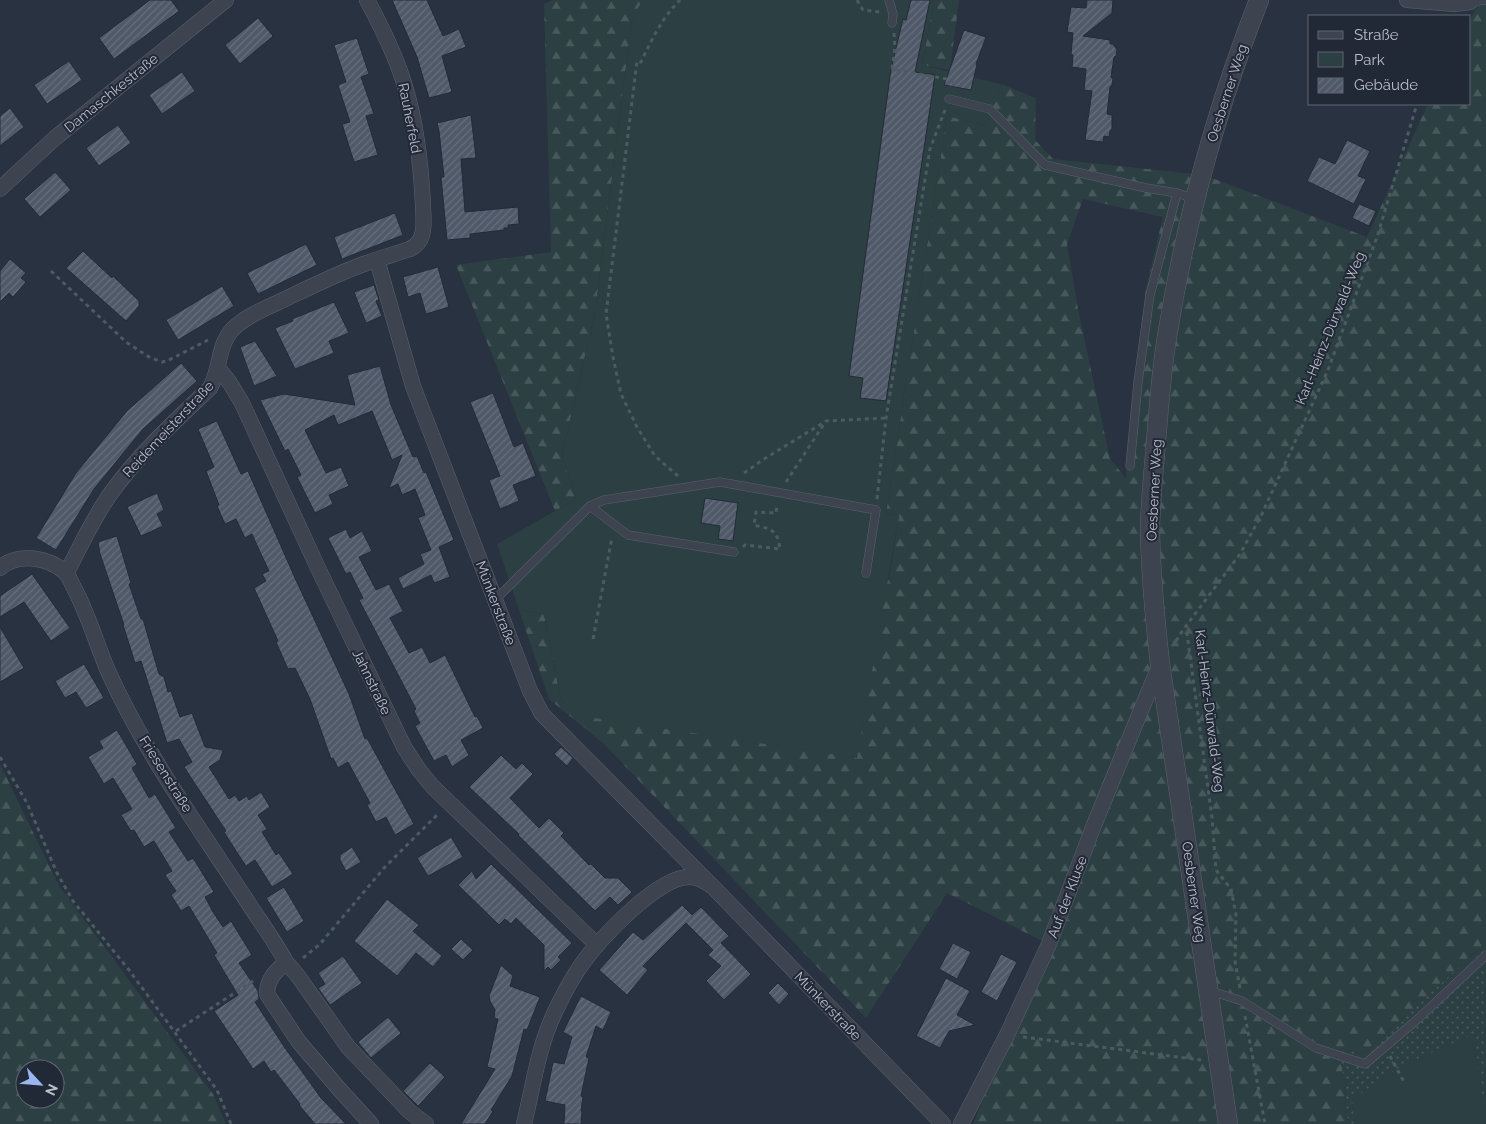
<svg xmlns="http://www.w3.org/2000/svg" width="1486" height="1124" font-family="Raleway,sans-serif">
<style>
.grass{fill:url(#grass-dots)}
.forest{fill:url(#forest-firs);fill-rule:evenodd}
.park{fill:#2c3f42}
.building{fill:url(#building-hatch);stroke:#242b37}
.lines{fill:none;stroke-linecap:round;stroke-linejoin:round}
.service-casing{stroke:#5b626d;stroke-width:9}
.minor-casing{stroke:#5b626d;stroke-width:16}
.tertiary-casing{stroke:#5b626d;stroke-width:20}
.path{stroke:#4b5c60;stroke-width:3;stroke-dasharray:4 4;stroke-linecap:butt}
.service{stroke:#3d4450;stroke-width:8}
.minor{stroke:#3d4450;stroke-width:15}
.tertiary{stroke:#3d4450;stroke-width:19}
.labels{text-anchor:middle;stroke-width:4;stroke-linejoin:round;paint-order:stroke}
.street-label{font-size:14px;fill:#babfca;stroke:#222936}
</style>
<defs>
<pattern id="grass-dots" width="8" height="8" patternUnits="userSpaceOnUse" patternTransform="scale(1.25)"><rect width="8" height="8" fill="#2c3f42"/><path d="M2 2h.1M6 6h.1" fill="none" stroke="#48595c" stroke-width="1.8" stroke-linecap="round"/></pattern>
<pattern id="forest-firs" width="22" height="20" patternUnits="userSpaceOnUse" patternTransform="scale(1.25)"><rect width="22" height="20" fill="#2c3f42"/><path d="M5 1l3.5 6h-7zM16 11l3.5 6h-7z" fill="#48595c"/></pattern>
<pattern id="building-hatch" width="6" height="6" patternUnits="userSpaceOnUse" patternTransform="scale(1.25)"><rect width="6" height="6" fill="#505969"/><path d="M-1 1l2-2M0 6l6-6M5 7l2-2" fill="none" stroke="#676f7d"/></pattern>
</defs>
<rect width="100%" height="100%" fill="#293240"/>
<path class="grass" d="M1486,945v179h-138l-8,-75 23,5 110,-100z"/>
<path class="forest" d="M553,0h90l-11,19 -37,294 -33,142 14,44 -21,12 -99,-246 95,-13 -7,-248z
M934,0h25l-9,70 -28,-5z
M1480,0h6v945l-13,9 -110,100 -23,-5 8,75h-375l75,-180 -101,-51 -81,125 -262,-274 -55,-45 -30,-89 25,4 17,86 328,-121 10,-63 -13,-3 61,-398 39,11 15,-42 35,14 -1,42 18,19 151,16 163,62 61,-133h42v-84zM1083,199l80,18 -17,71 -13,102 -7,88 -16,-19 -32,-150 -11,-65z
M0,764l58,120 155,210 13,30h-226zM25,1069h30v30h-30z"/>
<path class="park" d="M643,0h291l-12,65 79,19 -14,42 -40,-10 -61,397 13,3 -42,242 -276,-42 -20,-16 -17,-86 -25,-4 -22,-66 79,-45 -14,-44 33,-142 37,-294z
M1474,1034l12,90h-131l-3,-24 27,-20 27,-16z"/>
<path class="building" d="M150,0h21l8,11 -65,48 -15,-21z
M392,0h35l16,36 16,-7 7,18 -24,9 10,36 -23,6 -12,-41z
M911,0h19l-15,72 20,3 -49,326 -26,-3 3,-20 -14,-2 42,-307 12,-50 3,1z
M1087,0h26l-1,13 -29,23 27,4v4h3l4,6 -1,6 -2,1 -3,20 2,2 -1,6 -2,2 -3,27 5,1v14l-2,2 -1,6 -5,-1 -1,6 -18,-2 7,-49 -8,-1 2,-21 -14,-2 1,-12 -2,-1 2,-21 -6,-1 4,-25 15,1z
M258,18l15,18 -33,28 -15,-19z
M964,30l22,7 -10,27h1l-6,26 -27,-5z
M357,38l12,36 -8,3 13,37 -8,2 12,39 -24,7 -12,-38 8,-2 -12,-37 8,-3 -12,-37z
M69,61l13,19 -35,24 -13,-19z
M182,72l13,19 -33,23 -13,-19z
M10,108l14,19 -24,19v-30z
M471,115l5,43 -15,1 4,53 53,-5 1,17 -11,1v3h-4v2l-34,4v4l-23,2 -6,-63h3l-5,-46 -2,-8z
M118,125l13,18 -32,23 -13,-18z
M1347,140l23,11 -12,25 8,3 -12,25 -47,-23 12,-24 16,7z
M55,172l16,18 -31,27 -16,-18z
M1359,204l17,7 -7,15 -17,-8z
M395,213l8,22 -61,24 -8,-22z
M306,244l11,21 -59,29 -11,-21z
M83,251l29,27 1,-2 26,25v5l-13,15 -60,-53z
M10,259l16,14 -5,5 5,4 -13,15 -4,-4 -9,9v-31z
M438,267l11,40 -23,7 -6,-21 -12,4 -5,-20z
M374,285l5,15 -3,1 6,15 -16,7 -12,-31z
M222,286l12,20 -56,34 -12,-20z
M334,302l15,31 -20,8 5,12 -39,16 -20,-41 18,-7 -1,-2z
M255,341l22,35 -23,10 -14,-39z
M181,363l16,18 -54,48 -49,60 -38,61 -20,-12 40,-65 51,-62z
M380,366l11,39 22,52 4,-1 7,17 2,-1 28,68 -15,7 11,30 -16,6 -3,-8 -28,14 -5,-11 26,-14 -4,-10 11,-4 -13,-32 7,-3 -10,-26 -13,6 -4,-11 -9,4 13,-33 -10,5 -20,-49 -34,14 -4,-10 -29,15 21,43 15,-6 8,19 -20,9 4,9 -18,9 -18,-36 4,-2 -13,-26 -3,2 -25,-51 24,-6 71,11 -8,-30z
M493,393l21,54 9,-4 13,33 -23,9 6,16 -19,8 -11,-29 11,-4 -30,-74z
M217,421l24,53 7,-3 47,107 54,116 16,45 2,-1 47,86 -19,11 -9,-18 -10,5 -9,-17 3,-2 -22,-41 -10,6 -5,-10 -2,1 -21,-60 -15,-31 -7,1 -12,-27 2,-1 -24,-53 12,-7 -4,-7 7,-3 -9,-19 -8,-18 -7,4 -9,-19 -11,5 -8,-18 2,-1 -13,-34 8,-4 -16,-38z
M157,493l7,17 -7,4 6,12 -22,10 -14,-29z
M705,498l33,5 -5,38 -15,-2 2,-13 -19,-3z
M346,529l4,9 12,-7 10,20 -13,6 17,33 13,-6 14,27 -13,7 19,35 13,-6 8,16 15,-8 30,62 2,-1 6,12 -22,12 8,15 -17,12 -6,-12 -12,6 -19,-35 5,-3 -6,-12 2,-2 -57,-109 4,-2 -13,-26 -4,2 -18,-36z
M117,536l14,47 -2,1 12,35h2l16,55 5,3 4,15 3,-1 9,26 12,-4 13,34 18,3 -3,10 -11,7 20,32 6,-4 4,6 8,-5 2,4 12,-8 9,15 -12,8 9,14 -5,3 14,23 3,-2 14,21 -21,13 -17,-27 -9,6 -10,-15 -12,-19 2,-1 -42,-64 8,-5 -13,-23 -12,4 -26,-82 -6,2 -12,-38h1l-24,-71 -2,-12z
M32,574l38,54 -19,13 -27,-39 -24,15v-21z
M0,627l24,41 -24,14z
M84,664l20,34 -18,10 -10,-16 -11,6 -10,-17z
M117,730l20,34 -5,4 17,30 6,-4 21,34 -7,4 19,29 5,-3 21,34 -9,5 8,15 10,15 8,-6 21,34 -13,8 19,28 1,8 -4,3 30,46 36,50 25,26h-31l-16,-19 1,-1 -26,-34 -3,2 -7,-11 -11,8 -39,-58 24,-16 -24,-40 3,-2 -28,-47 -8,5 -10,-16 5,-4 -11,-16 7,-4 -18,-30 -10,6 -10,-17 -3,1 -10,-16 11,-6 -19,-31 -9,6 -16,-27 15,-9 -4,-7z
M561,747l12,11 -6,8 -13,-12z
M501,755l15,14 6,-6 11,11 -23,24 29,30 10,-10 15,15 -3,3 28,29 2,-1 14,14h13l14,14 -14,13 -8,-8 -15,14 -77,-76 1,-1 -50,-47z
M451,837l12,20 -35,19 -11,-18z
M352,847l9,15 -15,9 -6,-11v-5z
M491,864l81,79 -14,14 3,3 -10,10 -3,-3 -4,4v-26l-28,-27 -5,6 -6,-5 -6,6 -41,-40 14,-14 4,8z
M284,887l20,34 -17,11 -21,-34z
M387,899l32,26 -6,6 29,25 -9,11 -17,-14 -19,23 -43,-35z
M682,905l10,10 9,-8 28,29 -8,7 30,31 -27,26 -18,-19 15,-15 -13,-11 5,-5 -27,-27 -43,43 5,4 -21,25 -28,-25 34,-38 10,8z
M461,939l12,11 -10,10 -12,-11z
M953,943l18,9 -14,27 -18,-10z
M1001,954l16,8 -20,39 -16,-9z
M343,956l19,27 -32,22 -12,-17 7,-4 -7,-11z
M501,965l12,11 -3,10 30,11 -13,33 -3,-1 -12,47 -21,34 2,1 -8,13h-24l34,-55 -8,-2 11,-48 -4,-1 1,-8 -5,-9 -1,-5z
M946,978l24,13 -13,24 18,10 -26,6 -9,17 -24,-12z
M778,983l11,11 -10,11 -11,-12z
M581,996l30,16 -8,18 -7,-4 -10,31 3,1 -8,38 2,1 -2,14h1l-1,13h-17l1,-19 -20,-4 8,-39 11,2 8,-27 -9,-5z
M388,1017l13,16 -30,25 -13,-16z
M430,1063l15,14 -27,29 -15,-15z"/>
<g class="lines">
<g class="service-casing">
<path id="service" d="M889,0l4,14 -1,9
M1470,2l16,-2
M949,99l41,10 55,56 101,23 31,5 18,6
M1130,466l8,-84 12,-87 27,-102
M590,506l38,29 106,17
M495,600l95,-94 14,-6 116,-18 156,28 -10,63
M1208,990l34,11 74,47 49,16 54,-46 67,-63"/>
</g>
<g class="minor-casing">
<path id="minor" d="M1407,0l47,4 16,-2 1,-2
M0,189l55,-51 171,-138
M377,260l36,126 117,305 12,23 171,173
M218,368l12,15 12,20 75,163 87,181 15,23 14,17 164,158
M0,568c18,-16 49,-11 66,5 3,3 5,9 7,13 15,27 23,57 35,85 36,80 89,154 137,227 14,22 29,42 41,64l12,14 50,71 61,64 17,13
M66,574c14,-27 27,-56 45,-81 29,-40 63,-71 99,-105 10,-17 8,-42 21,-57 11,-13 33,-22 48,-29 25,-12 51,-25 77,-35 17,-7 36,-12 54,-18 6,-3 10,-7 12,-14 3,-9 1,-21 1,-30 -2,-41 -7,-86 -20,-125 -9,-28 -22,-54 -36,-80
M286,962c-11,10 -19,17 -19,32l32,48 41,48 31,34
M524,1124c9,-37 14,-76 30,-110 8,-17 17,-35 28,-50 17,-25 76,-87 107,-87 9,-1 17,5 24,10l230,237
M961,1124l46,-89 42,-91 45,-119 66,-161"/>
</g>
<g class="tertiary-casing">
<path id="tertiary" d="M1228,1124l-68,-460c-5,-44 -9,-88 -10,-132 0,-30 4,-61 6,-91 3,-33 5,-66 10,-98 18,-117 50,-233 93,-343"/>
</g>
<path class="path" d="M857,0l6,10 17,2
M894,33l1,14 -3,22 60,11 -1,7
M51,271l75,71 23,15 13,5 5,-1 41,-21
M744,473l20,-14 62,-38 60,-3
M678,476l-23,-20 -18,-29 -16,-33 -8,-37 -7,-43 31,-253 4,1c11,-23 21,-44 39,-62
M786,482l40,-61
M877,499l9,-81 44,-269 15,-39
M743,547l2,-2 35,4c-3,-20 -7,-19 -26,-24l2,-13 20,1 1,-9
M593,639l19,-102
M1176,641l9,-14
M0,757l27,46 30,70 16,28 56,69 88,120 14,34
M303,958l17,-14 64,-76 55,-55
M1240,988l-5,-27 1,-46 -5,-26 -15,-19 -4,-52 -26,-192 54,-72 21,-38 67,-146 49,-133 40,-133
M1245,1016l20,108
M176,1031l77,-50
M1023,1037l178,23
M1390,1056l14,26"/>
<use href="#service" class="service"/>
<use href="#minor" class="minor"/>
<use href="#tertiary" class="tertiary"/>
</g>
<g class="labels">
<g class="street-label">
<text transform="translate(111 93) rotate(-39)" y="5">Damaschkestraße</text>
<text transform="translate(1227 93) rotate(-72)" y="5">Oesberner Weg</text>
<text transform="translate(410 118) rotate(79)" y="5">Rauherfeld</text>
<text transform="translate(1330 328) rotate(-68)" y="5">Karl-Heinz-Dürwald-Weg</text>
<text transform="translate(168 429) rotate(-47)" y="5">Reidemeisterstraße</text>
<text transform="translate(1154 490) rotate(-87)" y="5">Oesberner Weg</text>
<text transform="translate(496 603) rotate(69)" y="5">Münkerstraße</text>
<text transform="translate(372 682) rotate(64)" y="5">Jahnstraße</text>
<text transform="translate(1210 711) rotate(83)" y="5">Karl-Heinz-Dürwald-Weg</text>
<text transform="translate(166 774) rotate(58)" y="5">Friesenstraße</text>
<text transform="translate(1194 892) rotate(82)" y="5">Oesberner Weg</text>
<text transform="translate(1067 897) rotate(-69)" y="5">Auf der Kluse</text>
<text transform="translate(828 1006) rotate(46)" y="5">Münkerstraße</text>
</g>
</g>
<rect x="1308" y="15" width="162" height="90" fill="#222936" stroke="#5f6571"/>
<rect x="1318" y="31" width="25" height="8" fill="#3d4450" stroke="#5f6571"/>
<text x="1354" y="40" font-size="15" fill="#babfca">Straße</text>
<rect x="1318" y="52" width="25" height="15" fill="#2c3f42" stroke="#5f6571"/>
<text x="1354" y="65" font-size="15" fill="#babfca">Park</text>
<rect x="1318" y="78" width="25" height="15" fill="url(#building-hatch)" stroke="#5f6571"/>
<text x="1354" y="90" font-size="15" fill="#babfca">Gebäude</text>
<g transform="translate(40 1084) rotate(116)"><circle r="24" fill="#222936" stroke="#5f6571"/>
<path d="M0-4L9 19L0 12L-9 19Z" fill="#9ab6ef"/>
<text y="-8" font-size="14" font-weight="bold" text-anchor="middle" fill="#babfca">N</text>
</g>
</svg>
